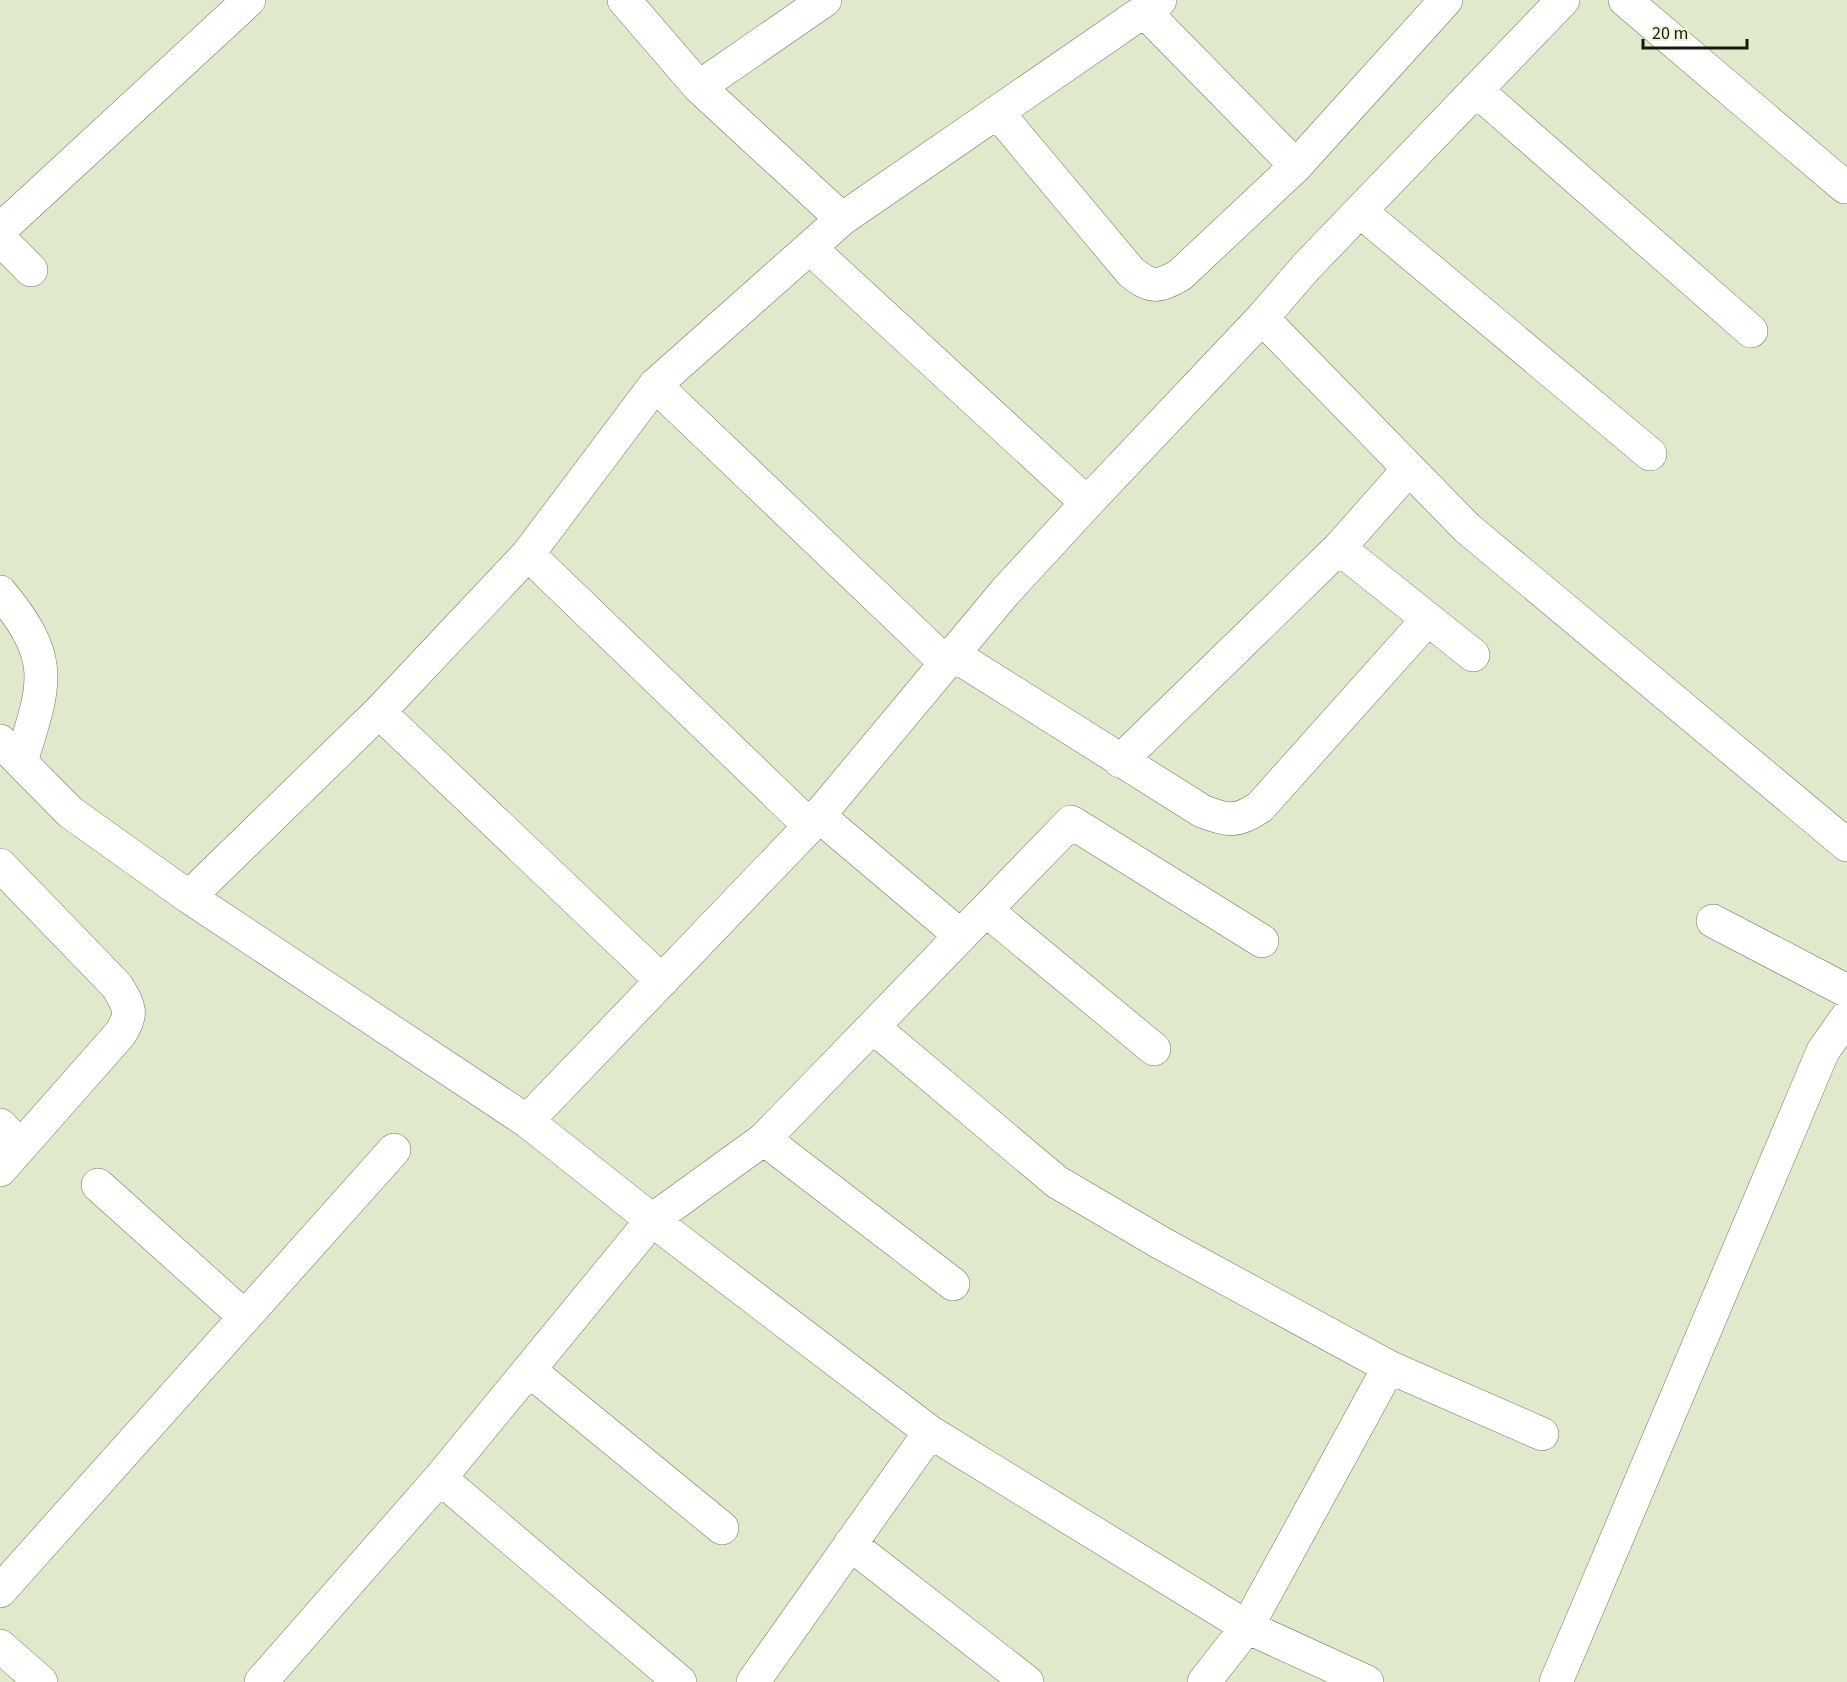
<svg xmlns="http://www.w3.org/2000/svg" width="1847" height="1682" font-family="'Source Sans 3',sans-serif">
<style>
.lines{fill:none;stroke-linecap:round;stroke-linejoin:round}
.minor-casing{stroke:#6f765c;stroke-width:34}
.minor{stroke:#fff;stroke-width:33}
</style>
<rect width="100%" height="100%" fill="#e1e9cc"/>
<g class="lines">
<g class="minor-casing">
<path id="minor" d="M624,0l75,87 143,132
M1625,0l220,187
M1144,11l152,155
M699,87l126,-87
M1476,90l275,241
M997,112l134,160c20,16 26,16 49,3l116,-109 150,-166
M1360,211l290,243
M0,230l249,-230
M0,239l31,31
M810,248l277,255
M1262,318l205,210 380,317
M655,385l291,278
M1339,548l134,107
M528,554l282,272
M0,592c57,68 45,92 21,170
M954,655l248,156c25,10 35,12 58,-4l168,-188
M379,712l283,269
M0,741l70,71 119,85 338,224 125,99 278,212 317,195 120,55
M1120,761l219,-213 69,-78
M819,816l142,120
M0,865l117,121c12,20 17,27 3,48l-120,136
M189,897l190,-185 149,-158 127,-169 187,-166 318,-219
M986,910l168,139
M1713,921l134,70
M873,1027l184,155 104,61 228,124 153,67
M527,1121l283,-295 195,-234 82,-89 175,-185 45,-52 256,-266
M0,1125l21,21
M764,1139l189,145
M98,1185l147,132
M529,1370l193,158
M440,1478l240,204
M850,1544l177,138
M0,1591l394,-441
M0,1646l41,36
M261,1682l179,-204 212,-258 112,-81 307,-317 191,119
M753,1682l177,-250
M1204,1682l43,-55 142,-260
M1556,1682l267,-631 24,-34"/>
</g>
<use href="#minor" class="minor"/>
</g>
<path d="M1643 39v9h104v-9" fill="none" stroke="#16190e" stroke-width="3"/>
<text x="1652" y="39" font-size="18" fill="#16190e" stroke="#eef6d9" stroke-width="4.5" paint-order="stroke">20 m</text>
</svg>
